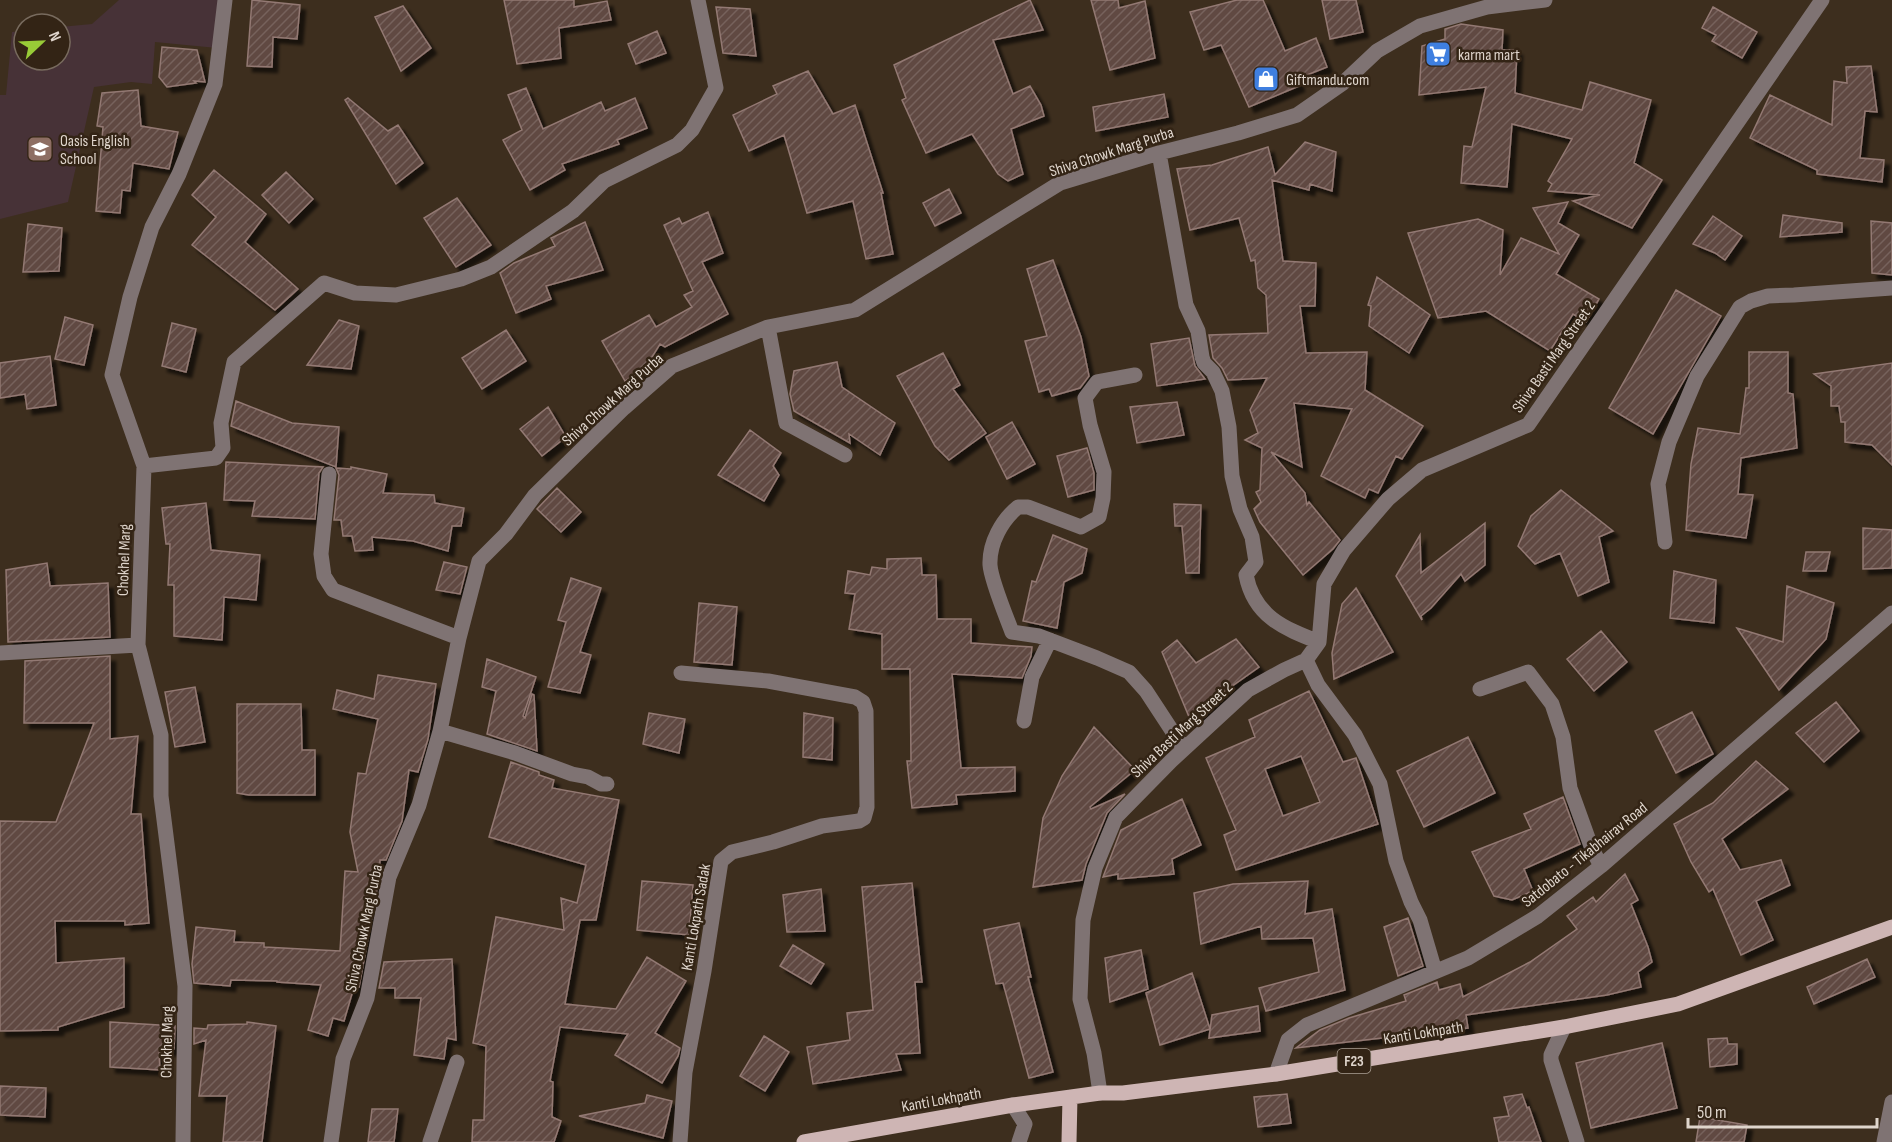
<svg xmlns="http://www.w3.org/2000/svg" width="1892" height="1142" font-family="'Sofia Sans Condensed',sans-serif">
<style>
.education{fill:#473237}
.building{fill:url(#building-hatch);stroke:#937973;stroke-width:1.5;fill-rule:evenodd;filter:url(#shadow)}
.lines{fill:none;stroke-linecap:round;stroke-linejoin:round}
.minor{stroke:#7f7373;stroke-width:15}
.major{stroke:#ceb5b4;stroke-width:15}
.labels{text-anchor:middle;stroke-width:5;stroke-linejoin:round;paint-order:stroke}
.shield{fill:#332415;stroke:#aba095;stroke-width:1.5}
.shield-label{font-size:15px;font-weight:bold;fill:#dfd5cc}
.poi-label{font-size:16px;fill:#dfd5cc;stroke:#332415;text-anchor:start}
.street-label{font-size:16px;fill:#dfd5cc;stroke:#332415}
</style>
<defs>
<pattern id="building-hatch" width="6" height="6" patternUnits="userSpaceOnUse" patternTransform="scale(1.5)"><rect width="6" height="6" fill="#604842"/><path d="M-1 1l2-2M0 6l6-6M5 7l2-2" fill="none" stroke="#76625c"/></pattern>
<filter id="shadow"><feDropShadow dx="5.5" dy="5.5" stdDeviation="1.5" flood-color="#0009"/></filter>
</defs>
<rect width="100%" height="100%" fill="#3d2e1e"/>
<path class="education" d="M119,0h100l-2,48 -62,-6 -3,42 -21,-2 -37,5 -26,115 -68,17v-124h6l6,-63 12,-1v29h36v-33l32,-3z"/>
<path class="building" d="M252,0l48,5 -3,34 -24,-2 -1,30 -25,-1z
M504,0h70v7l33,-6 4,19 -52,8 2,30 -44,6z
M1030,0l13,30 -50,10 20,54 17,-8 11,19 3,11 -33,13 12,45 -15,7 -10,-7 -26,-40 -46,19 -24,-53 4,-2 -12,-33z
M1091,0h27l1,8 26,-7 10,57 -45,12z
M1237,0h26l22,51 31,-13 11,29 -30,12 2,7 -50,21 -28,-62 -17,5 -14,-38z
M1322,0h34l7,32 -33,7z
M403,6l28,42 -30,23 -26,-54z
M716,7l34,2 6,47 -33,-3z
M1713,7l44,25 -15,26 -30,-17 4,-6 -14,-7z
M1461,24l42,6 -1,20h15l-2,43 67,17 8,-28 61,18 -17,63 28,17 -30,48 -59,-27 27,-6 -52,-4 4,-7 -4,-3 24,-42 -60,-15 -5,63 -46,-4 3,-37 8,1 14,-60 -67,8 3,-49 23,-7v-10z
M657,31l9,22 -30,11 -8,-20z
M162,47l35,3 8,32 -11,-1 2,2 -29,4 -8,-10z
M1871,66l6,46 -12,-1 -5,47 24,2 -2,22 -65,-8v-4l-67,-32 20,-43 62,30 2,-44 13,2 -1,-16z
M808,71l25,43 22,-9 28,88h-2l12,61 -27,5 -13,-58 -46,12 -23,-78 -35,16 -16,-36 44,-21 -4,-8z
M526,88l17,41 58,-27 4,9 30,-13 12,30 -30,12 2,4 -57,20 3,6 -35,20 -27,-50 19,-10 -14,-35z
M138,90l3,36 37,6 -9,37 -36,-6 -3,28 -8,-1 -2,23 -24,-2 7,-84 -6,-1 5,-33z
M1164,94l4,23 -72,14 -3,-24z
M348,98l40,33 10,-6 25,38 -27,21 -51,-84z
M1305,142l31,10 -4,39 -22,-7 -1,6 -37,-10 11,81 33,2 -1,43h-15l6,47 61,-1 -2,38 58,36 -21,33 -6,-3 -18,37 -9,-4 -4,9 -44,-22 31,-67 -58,-6 8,64 -31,-15 34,41 2,12 2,-3 31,38 -7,9 -30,26 -43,-53 -6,-13 7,-7 -5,-10 4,-2 2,-42 -17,-8 13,-7 -8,-23 17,-32 -39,2 -6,-12 -9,-10 -4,-23 59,-2 -2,-38 -8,-7 -3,-28 -4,1 -12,-43 -49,12 -13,-61 35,-4 56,-18 7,28z
M214,170l52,44 -21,28 53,47 -23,21 -83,-65 24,-28 -24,-22z
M286,172l27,27 -24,24 -27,-28z
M949,189l12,24 -26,13 -12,-23z
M457,198l34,47 -35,22 -32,-49z
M1568,202l-10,21 21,12 -23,39 43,25 -13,23 -13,-8 -23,37 -64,-40 -48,7 -30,-85 70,-14 25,11 -3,45 21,-37 38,16 -26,-46z
M708,212l15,41 -21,9 26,52 -63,33 -5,-3 -8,13 6,5 -33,19 -23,-40 47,-26 7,12 36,-20 -8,-12 9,-4 -29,-66 15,-7 3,6z
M1783,215l59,8v9l-62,5z
M1713,216l29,20 -17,24 -10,-7 -22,-9z
M1871,221l21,2v52l-20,-2z
M585,222l18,48 -57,16 5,13 -35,14 -16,-40 14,-10 41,-17 -4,-8z
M28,224l34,4 -3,43 -36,1z
M1053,260l28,77 8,39 -9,12 -28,8 -3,-7 -10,3 -14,-51 22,-5 -20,-67z
M1377,277l53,38 -21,38 -40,-27 2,-20 -3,-1z
M1676,290l45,26 -68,118 -44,-26z
M65,317l28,8 -9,40 -29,-6z
M339,320l20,6 -8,43 -44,-4z
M172,323l24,6 -10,43 -24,-6z
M506,330l20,31 -44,28 -20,-31z
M1189,338l6,28 10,13 -48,7 -6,-42z
M1749,352h39v41l5,1 4,54 -56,10 -3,36 15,1 -7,43 -60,-8 5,-66 7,-36 42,6 6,-46h3z
M943,353l17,32 -7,4 33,44 -37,27 -14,-14 -38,-70z
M50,356l6,49 -29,4 -2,-15 -25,4v-35z
M837,362l5,25 53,36 -15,32 -31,-21 1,9 -56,-32 -4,-17 4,-23z
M1892,363v102l-20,-20 -27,-3v-20h-4l-2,-16h-8v-20l-17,-12z
M236,401l56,22 47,4 -3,40 -105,-41z
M1177,402l7,33 -47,8 -7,-36z
M548,407l18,30 -24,19 -22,-27z
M1012,422l23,42 -28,15 -21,-42z
M750,430l31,23 -8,13 6,9 -15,26 -46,-26z
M1087,448l7,25v17l-26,7 -11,-41z
M226,462l97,5 -4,6 -4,46 -63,-3 3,-15 -31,-1z
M351,467l36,7 -4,19 51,2 1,8 29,5 -3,18h-9l-4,25 -35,-10 -41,-4 1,13 -18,1 -3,-15h-9l-2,-16h-7l5,-45 -3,-7 15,1z
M557,488l24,24 -20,20 -24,-23z
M1561,490l52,41 -14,6 10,45 -31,14 -18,-43 -25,11 -17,-18 13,-30z
M206,503l5,47 49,5 -4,45 -32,-3 -2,43 -48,-4v-51h-6l2,-41h-4l-4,-36z
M1174,504l27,1 -2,68h-13l-4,-47h-7z
M1485,523v42l-20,16 -4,-7 -30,34 -10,8 1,4 -26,-44 24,-41 1,38z
M1863,528l29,2v38l-29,1z
M1053,535l34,14 -5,24 -18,9 -7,46 -34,-7 9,-40 4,1z
M1806,552h24l-4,19h-23z
M921,558l1,17h14l1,44h34v24l61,4 -1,9 -9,22 -70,-4 9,94 54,-1v24l-59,4 1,9 -45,4 -5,-47h4l-1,-92h-28v-35l-33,-5 6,-35 -10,-1 3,-22 22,4 2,-8 15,2v-10z
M444,562l23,5 -7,27 -24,-4z
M47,563l3,23 58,-3 2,54 -102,5 -2,-72z
M1674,571l42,9 -2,43 -44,-5z
M571,578l30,10 -21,64 11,3 -11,38 -32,-6 18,-65 -8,-2z
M1787,586l47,17 -8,36 -47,51 -42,-62 46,14z
M1356,588l37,64 -59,27 -2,-26 10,-49z
M699,603l38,4 -5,58 -38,-3z
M1601,631l26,31 -33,29 -27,-32z
M1236,639l23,28 -38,27 3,4 -32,26 -30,-72 15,-12 19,23z
M110,656v83l28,-3 -7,78h10l8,109 -24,2v-4h-70l1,42 68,-5v49l-66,20v3l-58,1v-210l56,1 38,-99h-70l1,-62z
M487,659l49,18 -13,39 2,2 7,-24 2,1 3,56 -50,-17 9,-43 -14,-4z
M378,675l58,9 -8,55 -10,33 -9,-2 -7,51 -16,39h-6l-1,18 -20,109h-5l-10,34 -11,-3 -5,18 -20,-6 13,-45 -44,-3v-1l-46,-1 -1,6 -36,-3 -2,-19 4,-37 39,4 -1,11 30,1v4l76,4 5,-80 13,1 -8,-40 8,-59 8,1 12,-55 -45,-10 4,-19 37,9z
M195,687l10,55 -30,5 -10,-55z
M1309,691l34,71 13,-4 22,66 -142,46 -12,-35 12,-5 -30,-72 49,-21 -6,-17zM1301,756l19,46 -37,14 -18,-47z
M1836,702l23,29 -35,31 -28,-29z
M237,704h64l1,46h13v45h-66l-12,-2z
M1692,712l21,42 -37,19 -21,-42z
M649,713l36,6 -6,34 -36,-9z
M804,713l29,5 -1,42 -29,-3z
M1094,727l41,43 -45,37 1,2 34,-15 -18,19 -21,51 -4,16 -49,7 10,-69 19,-42z
M1468,737l27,56 -71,34 -27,-56z
M1756,761l32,28 -66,50 18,31 41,-10 9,25 -34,16 17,39 -32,15 -28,-66 -4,3 -18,-30 -17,-38 39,-21z
M511,762l28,10v3l15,5 -2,8 67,12 -23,120h-16l-15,84 51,5 31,-52 39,24 -31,52 25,15 -2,8 -16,27 -47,-28 13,-21 -68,-7 -10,54 3,1 -1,35 9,4 -7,21h-82l1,-22h11l2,-74 -13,-3 23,-126 68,13 -3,-32 16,5 9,-38 -97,-28z
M1563,797l17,47 -56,25 9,22 -21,9 -18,-4 -22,-44 59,-23 -7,-15z
M1182,799l19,46 -29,14 2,15 -56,5v-5l-15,3 18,-47z
M1625,874l13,26 -7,4 17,43 4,15 -14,10 3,15 -34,8 -141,20 2,13 -172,20 24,-18 29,-12 57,-17 -2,-6 33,-13 2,8 21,-6 3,13 67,-35 47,-33 -10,-13 26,-19 3,5z
M642,881l51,4 -4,50 -52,-5z
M1308,881l-3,33 27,-5 13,81 -79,21 -7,-23 60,-16 -6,-34 -51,1 -1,-13 -60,18 -7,-51 39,-9z
M912,883l10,99h-7l5,71 -24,1 5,16 -88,14 -6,-37 43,-7 -3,-27 26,-3 -11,-123z
M821,889l4,42 -38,1 -4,-37z
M1408,918l15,48 -25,10 -14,-49z
M1019,923l12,54h-3l25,95 -24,6 -26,-95 -7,1 -12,-54z
M793,945l31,19 -13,20 -31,-18z
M1141,950l7,39 -38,13 -5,-44z
M452,959l4,81 -9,-2 -3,21 -30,-4 7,-57h-26v-10h-16l5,-26z
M1867,959l8,18 -61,27 -7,-17z
M1192,973l18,56 -50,16 -14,-52z
M1258,1006l2,25 -51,7 3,-23z
M110,1022l65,4 -1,23 -15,4 1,17 -50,-3z
M247,1022l29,4 -14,116h-39l4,-46h-28l7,-56 -12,4v-16l13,1 1,-4 39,-1z
M764,1036l25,16 -24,39 -25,-15z
M1727,1038l1,6h9v20l-27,3 -2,-28z
M1662,1043l15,65 -86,20 -15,-65z
M0,1086l46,2 -1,29 -45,-2z
M1287,1094l4,29 -33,4 -4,-30z
M1522,1094l5,14 2,-1 12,35h-42l-5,-24 15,-2 -5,-19z
M647,1095l25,6 -9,37 -84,-22 66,-13z
M372,1109h26l-4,33h-26z
M1700,1117l47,8 -3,17h-48z"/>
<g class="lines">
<path class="minor" d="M1159,153l27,152 12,26 4,26 2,6 9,9 9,19 7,36 3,49 8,33 12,28 4,25 -10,13c8,41 37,53 73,67
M768,327l18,96 59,32
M1135,375l-38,7 -12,16 5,27 14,47 -1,26 -4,19 -18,10 -53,-20h-10c-16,13 -29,36 -28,58 1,15 16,51 22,67l27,4 58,22 32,14 17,19 38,58
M144,466l72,-8 7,-10 -2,-25 13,-61 90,-79 31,10 41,2 65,-16 30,-12 82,-56 31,-30 73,-36 15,-15 24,-42 -18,-88
M329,474l-8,80 3,22 9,14 126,48
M1665,542l-7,-58 11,-42 28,-66 43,-69 11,-6 17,-5 26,-1 98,-7
M0,653l138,-8
M1306,660l12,25 37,50 25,49 16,77 15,41 9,18 15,51
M1480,689l48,-17 24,32 11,33 7,51 22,61 9,17
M1024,721l8,-44 18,-37
M440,731l75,22 57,21 16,3 13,7h6
M1564,1027l-13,28v5l26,82
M1276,1074l12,-34 19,-15 161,-67 70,-42 63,-50 291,-253
M1100,1093l-6,-40 -14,-54 3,-79 12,-52 21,-51 55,-56 77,-71 36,-20 22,-10 13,-18 5,-58 20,-34 44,-51 34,-29 106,-45 294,-425
M1013,1105l12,19 -6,18
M183,1142l2,-156 -24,-190v-61l-23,-90 6,-179 -32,-91 18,-78 22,-70 27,-53 36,-90 10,-84
M331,1142l12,-83 24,-61 22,-121 30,-72 21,-74 19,-93 20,-77 27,-27 29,-39 89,-87 48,-42 96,-39 87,-17 205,-127 99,-30 79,-20 59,-18 46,-32 34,-32 43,-25 67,-19 58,-7
M430,1142l27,-80
M680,1142l5,-70 19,-101 17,-110 11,-9 41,-10 49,-16 37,-5 5,-3 3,-11 -1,-96 -3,-9 -8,-5 -87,-16 -87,-8
M1884,1142l8,-40"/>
<path class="major" d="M804,1142l209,-37 87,-12h23l153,-19 288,-47 114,-23 214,-77
M1069,1142l1,-45"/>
</g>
<defs>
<g id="supermarket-square" transform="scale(1.35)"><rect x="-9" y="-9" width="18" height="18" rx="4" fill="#3f7fe0" stroke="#332415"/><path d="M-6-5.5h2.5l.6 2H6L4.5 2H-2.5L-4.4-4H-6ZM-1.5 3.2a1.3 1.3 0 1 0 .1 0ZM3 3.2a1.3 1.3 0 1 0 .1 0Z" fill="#fff"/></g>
<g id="shop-square" transform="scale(1.35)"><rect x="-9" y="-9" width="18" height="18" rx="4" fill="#3f7fe0" stroke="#332415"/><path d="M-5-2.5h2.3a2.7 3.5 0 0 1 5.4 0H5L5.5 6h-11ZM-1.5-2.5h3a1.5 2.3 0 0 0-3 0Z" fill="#fff"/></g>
<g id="school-square" transform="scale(1.35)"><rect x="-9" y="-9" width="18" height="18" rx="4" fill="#8d6e63" stroke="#332415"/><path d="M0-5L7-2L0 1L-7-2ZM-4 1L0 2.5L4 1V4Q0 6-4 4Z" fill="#fff"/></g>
</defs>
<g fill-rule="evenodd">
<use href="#supermarket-square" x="1438" y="54"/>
<use href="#shop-square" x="1266" y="79"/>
<use href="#school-square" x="40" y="149"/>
</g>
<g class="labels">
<rect class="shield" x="1337.5" y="1049" width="33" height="24" rx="4.5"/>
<g class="shield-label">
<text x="1354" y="1066">F23</text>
</g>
<g class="poi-label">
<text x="1458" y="60">karma mart</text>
<text x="1286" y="85">Giftmandu.com</text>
<text x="60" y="146">Oasis English<tspan x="60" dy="18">School</tspan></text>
</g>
<g class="street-label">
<text transform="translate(1111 151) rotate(-18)" y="6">Shiva Chowk Marg Purba</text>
<text transform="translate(1553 356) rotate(-55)" y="6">Shiva Basti Marg Street 2</text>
<text transform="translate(612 399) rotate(-42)" y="6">Shiva Chowk Marg Purba</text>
<text transform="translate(123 560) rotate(-88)" y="6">Chokhel Marg</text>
<text transform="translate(1181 729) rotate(-43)" y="6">Shiva Basti Marg Street 2</text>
<text transform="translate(1584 854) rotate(-39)" y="6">Satdobato - Tikabhairav Road</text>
<text transform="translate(695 917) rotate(-80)" y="6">Kanti Lokpath Sadak</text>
<text transform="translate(363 928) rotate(-78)" y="6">Shiva Chowk Marg Purba</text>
<text transform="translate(1423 1032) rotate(-9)" y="6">Kanti Lokhpath</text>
<text transform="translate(166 1042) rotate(-89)" y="6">Chokhel Marg</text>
<text transform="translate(941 1099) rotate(-10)" y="6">Kanti Lokhpath</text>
</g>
</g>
<g transform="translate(42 42) rotate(67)"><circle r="28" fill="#332415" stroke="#786b5e" stroke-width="1.5"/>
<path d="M0-4.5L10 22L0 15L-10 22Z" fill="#98cb37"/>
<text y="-9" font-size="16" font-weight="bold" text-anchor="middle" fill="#dfd5cc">N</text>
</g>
<path d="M1688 1118v9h189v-9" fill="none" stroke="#dfd5cc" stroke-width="3"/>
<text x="1697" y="1118" font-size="18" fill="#dfd5cc" stroke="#332415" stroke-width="4.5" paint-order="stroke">50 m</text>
</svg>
